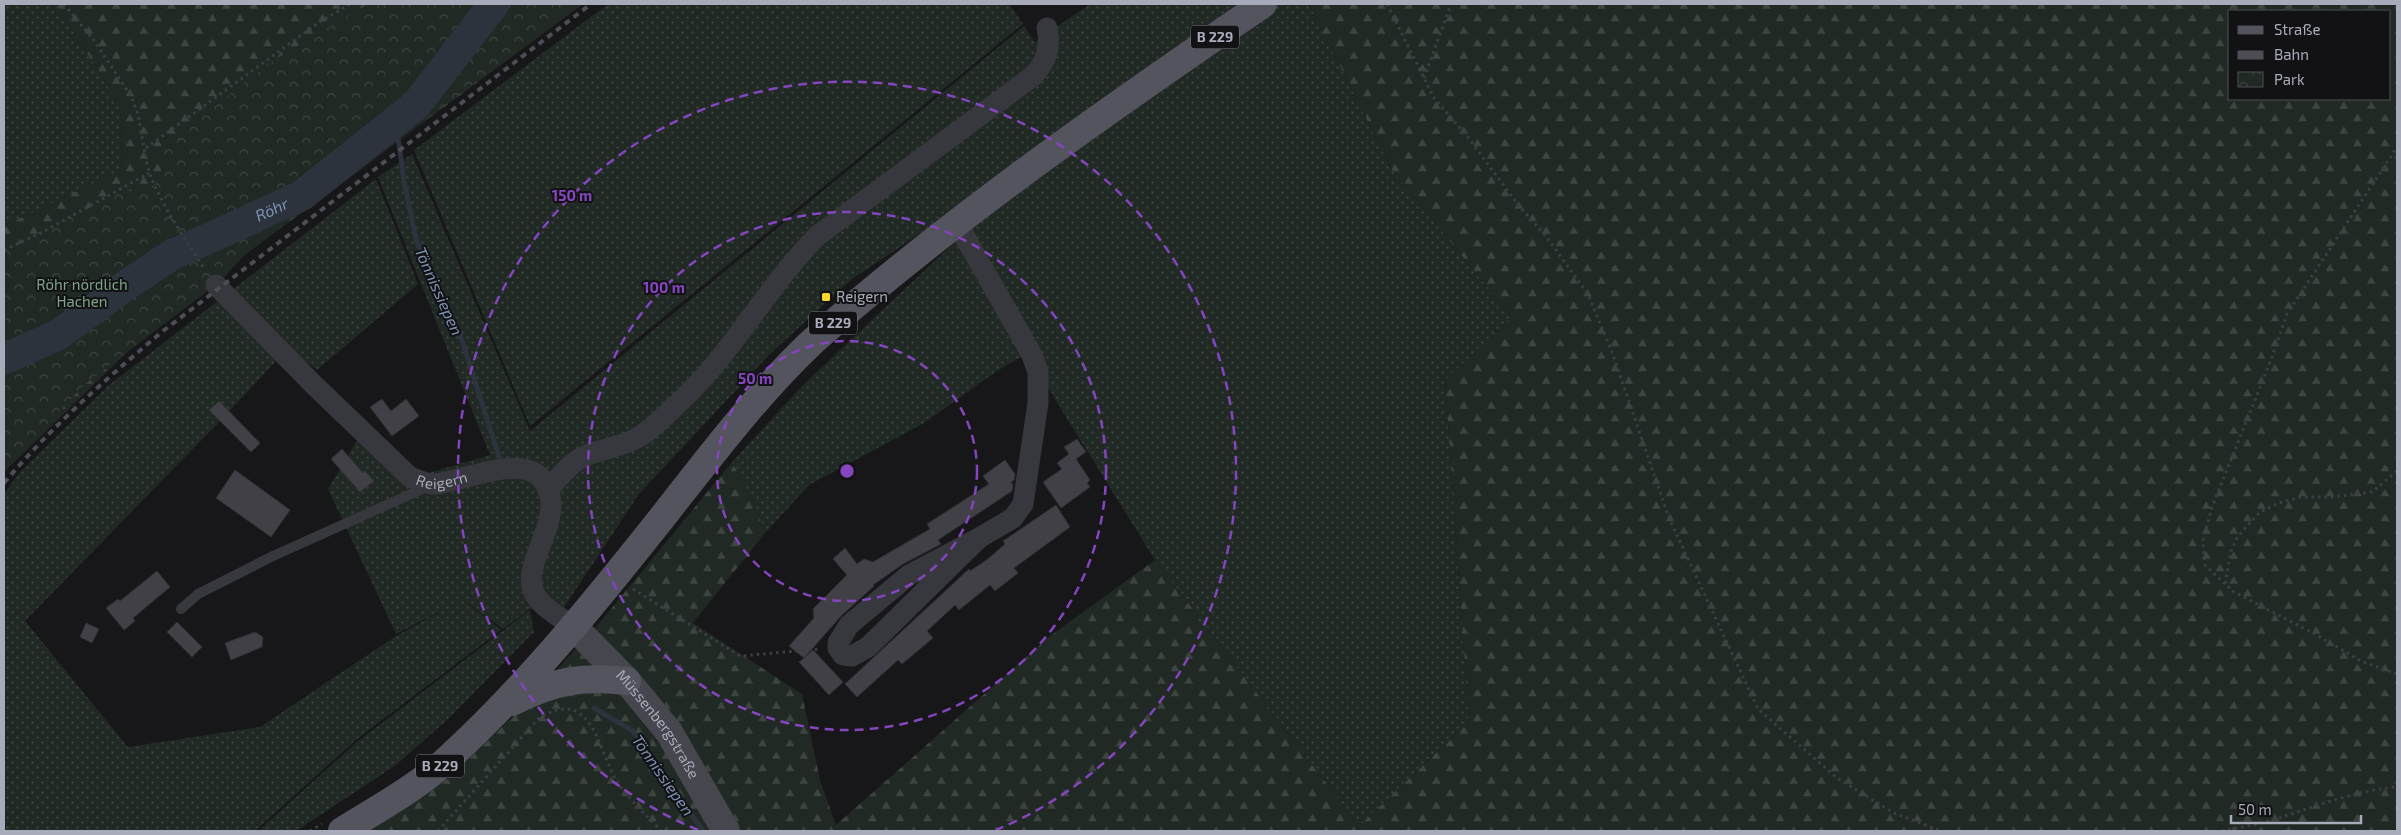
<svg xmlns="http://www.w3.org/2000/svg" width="2401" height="835" font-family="'Exo 2',sans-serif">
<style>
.grass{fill:url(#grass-dots)}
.forest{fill:url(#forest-firs);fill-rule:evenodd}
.park{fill:url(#park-crowns)}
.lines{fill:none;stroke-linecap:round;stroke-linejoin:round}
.stream{stroke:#2c333d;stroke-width:5}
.river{stroke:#2c333d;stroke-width:31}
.building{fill:#414046;stroke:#313035}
.path{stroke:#3d3e45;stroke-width:3;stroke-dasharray:2.5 4;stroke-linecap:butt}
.service{stroke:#37373e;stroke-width:10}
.minor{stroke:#37373e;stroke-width:21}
.secondary{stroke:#45464e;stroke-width:28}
.primary{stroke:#53545d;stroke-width:28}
.rail{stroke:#4c4d55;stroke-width:4;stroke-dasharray:6 5;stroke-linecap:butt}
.ring{fill:none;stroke:#8445be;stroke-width:2.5;stroke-dasharray:9 6}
.poi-dot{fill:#f9d62e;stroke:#121214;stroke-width:2}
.labels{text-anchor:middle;stroke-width:4;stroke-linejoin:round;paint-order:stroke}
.shield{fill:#121214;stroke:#7b7d88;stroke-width:1}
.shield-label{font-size:14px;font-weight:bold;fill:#a8abb9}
.park-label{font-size:15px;fill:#7ea587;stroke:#121214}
.poi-label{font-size:15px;fill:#a8abb9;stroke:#121214;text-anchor:start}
.street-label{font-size:15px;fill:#a8abb9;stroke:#121214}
.water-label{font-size:16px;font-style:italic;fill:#7e92b5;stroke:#121214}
.centre{fill:#8445be;stroke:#121214;stroke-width:2.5}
.ring-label{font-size:15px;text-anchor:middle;font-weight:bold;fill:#8445be;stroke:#121214;stroke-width:4;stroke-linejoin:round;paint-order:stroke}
</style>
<defs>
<pattern id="grass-dots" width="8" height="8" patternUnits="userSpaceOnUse" patternTransform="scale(1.25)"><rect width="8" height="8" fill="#202923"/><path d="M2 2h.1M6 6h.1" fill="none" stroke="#3e4541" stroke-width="1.8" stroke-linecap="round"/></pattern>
<pattern id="forest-firs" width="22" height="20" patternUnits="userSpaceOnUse" patternTransform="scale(1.25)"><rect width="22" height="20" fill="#202923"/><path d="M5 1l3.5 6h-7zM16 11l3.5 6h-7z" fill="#3e4541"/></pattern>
<pattern id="park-crowns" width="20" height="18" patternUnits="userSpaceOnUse" patternTransform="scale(1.25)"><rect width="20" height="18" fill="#202923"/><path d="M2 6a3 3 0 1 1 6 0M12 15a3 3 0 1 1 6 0" fill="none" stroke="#3e4541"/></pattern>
</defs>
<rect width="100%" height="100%" fill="#171719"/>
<path class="grass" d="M4,4h52l66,105 -1,62 -117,55z
M608,4h401l14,20 -493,402 -116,-276z
M1090,4h156l-292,207 -102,68 -81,74 -132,141 -76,115h-33l-27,20 -41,-30 39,31 -144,109 -102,92h-251v-337l16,-22 89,-87 267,-206 42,105 -101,86 -29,-22 -63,68 -200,205 103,126 132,-20 136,-91 49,-27 -49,25 -68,-145 31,-52 49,42 82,-24 -112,-278 34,-23 118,277 494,-405 11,16z
M1248,4h61l83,166 120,147 -67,64 24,341 -110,104 -204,-266 -99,-159 -95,-171z
M959,238l65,117 -27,16 -73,52 -115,62 -44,48 -10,-28 -23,-43 71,-77z
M530,610l4,22 -87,88 -51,45 -100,66h-38l99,-89z"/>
<path class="forest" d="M56,4h527l-337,250 -97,77 -145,141v-246l117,-56 1,-61z
M1309,4h1088v827h-2042l94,-53 76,-73 76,-84 131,-159 23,43 10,28 -72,90 109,71 18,86 16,45 214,-189 105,-76 204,266 110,-104 -24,-342 67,-63 -120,-147zM2230,11h160v88h-160z"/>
<path class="park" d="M368,4h210l-215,164 -115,83 -27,30 -137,104 -80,86v-219l114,-59 11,-2 14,2 20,-15c-3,-13 -4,-22 3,-34l108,-84z"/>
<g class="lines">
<path class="stream" d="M396,122l8,59 12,58 12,32 32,63 39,123
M594,708l39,23 70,100"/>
<path class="river" id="s1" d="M4,359l54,-24 67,-49 45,-30 131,-60 115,-91 78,-101"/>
</g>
<path class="building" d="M382,399l9,12 15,-12 13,17 -27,20 -22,-29z
M219,401l41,42 -9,9 -42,-42z
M1077,439l9,13 -10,7 14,21 -3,3 3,4 -29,21 -18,-26 19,-13 -5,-6 12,-9 -5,-7z
M342,449l21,24 2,-2 9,10 -14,11 -29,-33z
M1005,460l10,14 -1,6 -3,2 2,3 -1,6 -74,49 3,4 -38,20 -30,21 1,1 -33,30 -37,42 9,-8 30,32 -14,13 -30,-33 5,-4 -15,-12 25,-28 -1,-9 34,-34 -14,-16 12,-11 12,16 7,-5 9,3 57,-33 -3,-5 62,-40 -6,-8z
M235,470l55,40 -19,27 -55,-39z
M1056,505l14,22 -56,41 4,5 -23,18 -5,-6 -31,25 -4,-5 -28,26 6,7 -31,26 -4,-4 -41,37 -12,-13 124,-115 1,2 18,-12 17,-15 -2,-3z
M157,571l13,16 -37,31 2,3 -11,9 -18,-22 12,-9 2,2z
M177,622l25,25 -10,10 -25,-25z
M86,623l13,6 -7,14 -12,-6z
M255,632l8,5 -1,10 -31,13 -6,-17z"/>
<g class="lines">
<path class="path" d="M64,4l29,35 38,57 7,18 9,51 7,20 17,32 34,53
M1387,4l47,94 33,38 52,70 26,29 43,59 24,58 57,166 89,191 79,69 57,35 47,18
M1424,78l27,-74
M146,148l172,-125 32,-19
M4,250l35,-16 110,-61
M2397,471l-25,21 -40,5h-31l-22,6 -19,9 -22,24 -7,15 -6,33 9,8 81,42 46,27 36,13
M2225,584l-20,-19 -2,-25 9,-33 57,-142 18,-51 110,-167
M633,589l107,67 80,-7
M310,831l12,-7
M438,831l100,-112c52,-34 59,26 77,59 11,20 31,36 46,53
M2222,831c20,-4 41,-7 60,-14 37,-12 76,-27 115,-30"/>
<path class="service" d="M181,609l17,-15 75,-38 156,-70"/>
<g class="minor">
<path d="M957,223l75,132 6,17v31l-15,101 -10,14 -34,20 -111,109 -16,9 -9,-1 -5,-7v-5l11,-18 60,-50 70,-37"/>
<path id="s2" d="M216,285l98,100 96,92c8,3 16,7 25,7 27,-2 86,-31 107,-5 31,39 -30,88 -4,120 9,12 25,20 36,28"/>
<path d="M548,490c10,-11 20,-25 33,-32 17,-9 37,-10 54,-19 14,-7 27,-20 38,-31 57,-50 91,-118 144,-172l216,-160c14,-15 18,-28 14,-48"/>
</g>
<path class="secondary" id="s3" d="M574,627l53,54 42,51 57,99"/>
<path class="primary" d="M512,702c42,-21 68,-26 115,-21
M342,831c37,-23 78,-45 109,-75 78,-72 144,-154 210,-237 48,-61 95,-124 152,-178 141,-124 295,-231 450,-337"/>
<path class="rail" d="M4,483c47,-56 103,-105 159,-152l428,-327"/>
</g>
<g class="ring">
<circle cx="847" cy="471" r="130"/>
<circle cx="847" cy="471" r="259"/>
<path d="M698 830A389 389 0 1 1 996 830"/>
</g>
<rect class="poi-dot" x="821" y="292" width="10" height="10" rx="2.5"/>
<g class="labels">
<g class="shield">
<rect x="1191" y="25.5" width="48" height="23" rx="4"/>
<rect x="809" y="311.5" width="48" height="23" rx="4"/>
<rect x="416" y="754.5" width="48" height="23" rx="4"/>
</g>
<g class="shield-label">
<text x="1215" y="42">B 229</text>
<text x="833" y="328">B 229</text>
<text x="440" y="771">B 229</text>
</g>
<g class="park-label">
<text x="82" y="290">Röhr nördlich<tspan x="82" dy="17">Hachen</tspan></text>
</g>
<g class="poi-label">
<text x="836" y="302">Reigern</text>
</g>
<g class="street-label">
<text dy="5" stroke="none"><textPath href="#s2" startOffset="306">Reigern</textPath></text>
<text dy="5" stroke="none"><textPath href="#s3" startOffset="129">Müssenbergstraße</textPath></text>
</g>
<g class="water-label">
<text dy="6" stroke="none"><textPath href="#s1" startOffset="308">Röhr</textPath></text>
<text transform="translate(439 291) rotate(66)" y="6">Tönnissiepen</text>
<text transform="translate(663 775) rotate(55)" y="6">Tönnissiepen</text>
</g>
</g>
<circle cx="847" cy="471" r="8" class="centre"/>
<g class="ring-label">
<text x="572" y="201">150 m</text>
<text x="664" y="293">100 m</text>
<text x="755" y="384">50 m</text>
</g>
<rect width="2401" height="835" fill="none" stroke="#a8abb9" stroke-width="10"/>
<rect x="2228" y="10" width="162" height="90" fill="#121214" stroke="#4e4f56"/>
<rect x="2238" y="26" width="25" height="8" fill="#53545d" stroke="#4e4f56"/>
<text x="2274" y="35" font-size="15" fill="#a8abb9">Straße</text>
<rect x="2238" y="51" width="25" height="8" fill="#4c4d55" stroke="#4e4f56"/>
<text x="2274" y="60" font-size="15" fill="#a8abb9">Bahn</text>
<rect x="2238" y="72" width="25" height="15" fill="url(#park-crowns)" stroke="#4e4f56"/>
<text x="2274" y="85" font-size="15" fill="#a8abb9">Park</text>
<path d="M2231 815v8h130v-8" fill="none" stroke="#a8abb9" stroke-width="2.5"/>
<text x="2238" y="815" font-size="15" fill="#a8abb9" stroke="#121214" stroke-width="4" paint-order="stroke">50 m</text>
</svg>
